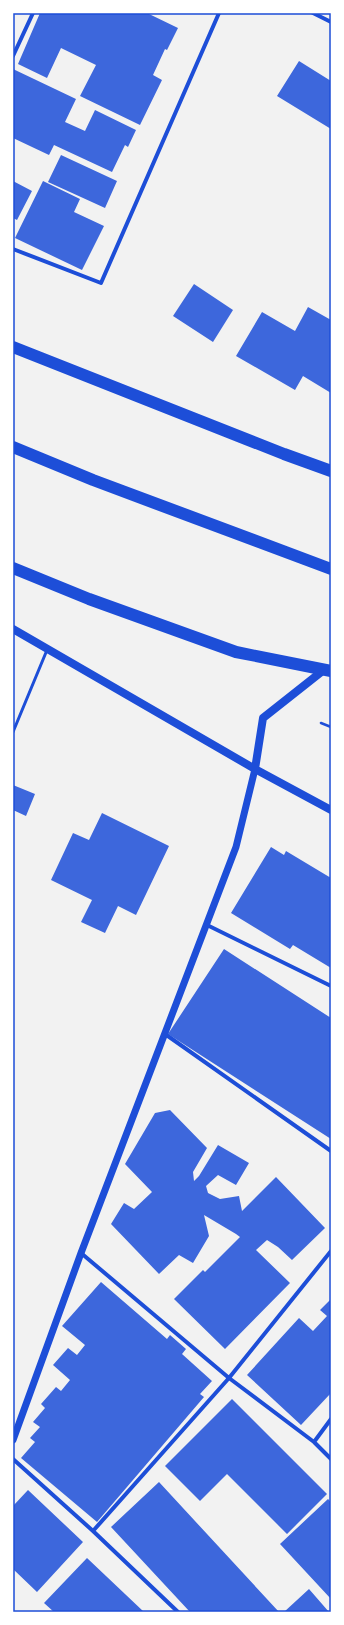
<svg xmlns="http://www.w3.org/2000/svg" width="344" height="1625" font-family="Signika,sans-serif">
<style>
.building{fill:#3d67dc}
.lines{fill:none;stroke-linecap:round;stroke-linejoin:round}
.path{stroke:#1d4ed8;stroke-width:2.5}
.service{stroke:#1d4ed8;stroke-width:3}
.minor{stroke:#1d4ed8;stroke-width:4}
.tertiary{stroke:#1d4ed8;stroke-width:7}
.secondary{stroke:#1d4ed8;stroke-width:8}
.motorway{stroke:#1d4ed8;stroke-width:12}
.neatline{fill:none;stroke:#1d4ed8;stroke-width:1.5}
</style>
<rect width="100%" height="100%" fill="#f2f2f2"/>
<path class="building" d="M40,13h107l31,15 -11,22 -2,-1 -12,26 9,5 -22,45 -60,-29 16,-31 -35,-17 -14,30 -29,-14z
M299,61l32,20v48l-54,-33z
M13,69l63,30 -11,23 20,9 10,-21 41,20 -8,17 -3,-2 -13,27 -58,-27 -5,10 -36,-17z
M61,155l56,26 -12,27 -57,-26z
M13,181l19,10 -15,29 -4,-2z
M43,181l37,18 -6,13 30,14 -22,44 -67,-32z
M194,284l39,26 -20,32 -40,-26z
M308,307l23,13v73l-28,-17 -8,14 -59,-34 26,-44 33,19z
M13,785l22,9 -9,22 -13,-6z
M102,813l67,33 -33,69 -18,-9 -13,27 -24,-11 11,-22 -41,-20 22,-47 16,7z
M271,847l13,8 2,-4 45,27v90l-38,-23 -3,4 -59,-36z
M224,949l107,69v121l-163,-105z
M170,1110l37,38 -14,24 1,9 5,-5 19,-31 31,18 -13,22 -18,-10 -12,11 2,7 12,6 19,-3 3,15 34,-34 49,51 -33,32 -14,-13 -11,-7 -11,10 34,33 -65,66 -51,-50 29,-29 2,2 35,-35 -4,-3 -32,-19 5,21 -16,27 -14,-8 -20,19 -48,-50 13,-21 10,6 18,-17 -27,-28 30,-51z
M101,1282l66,57 3,-4 16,14 -4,5 30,27 -12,13 4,3 -107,125 -76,-64 14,-16 -5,-4 10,-11 -7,-5 12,-14 -4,-4 15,-17 5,4 9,-11 -17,-15 15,-17 9,7 8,-10 -23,-19z
M331,1299v94l-30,32 -54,-50 52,-57 14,13 14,-15 -7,-6z
M232,1399l95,95 -40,40 -60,-60 -27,27 -35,-35z
M159,1482l120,130h-89l-79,-85z
M28,1490l55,52 -46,50 -24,-23v-63z
M328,1499l3,3v97l-51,-55z
M87,1558l57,54h-90l-10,-9z
M309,1589l20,23h-45z"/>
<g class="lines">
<path class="path" d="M321,723l10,4"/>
<path class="service" d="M13,732l34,-82"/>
<path class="minor" d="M313,13l18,9
M13,56l20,-43
M13,249l88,34 118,-270
M207,925l124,61
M165,1034l166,117
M81,1253l148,125 85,64 17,17
M314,1442l17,-23
M13,1459l80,72 85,81
M93,1531l136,-153 102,-127"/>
<path class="tertiary" d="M13,1440l68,-187 155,-406 19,-78"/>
<path class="secondary" d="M13,629l242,140 76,41
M255,769l8,-51 62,-49"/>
<path class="motorway" d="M13,347l271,107 47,17
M13,447l80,33 238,89
M13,568l76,31 147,53 95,19"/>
</g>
<rect width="344" height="1625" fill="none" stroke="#ffffff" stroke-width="28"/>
<rect x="14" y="14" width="316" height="1597" class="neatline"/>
</svg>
